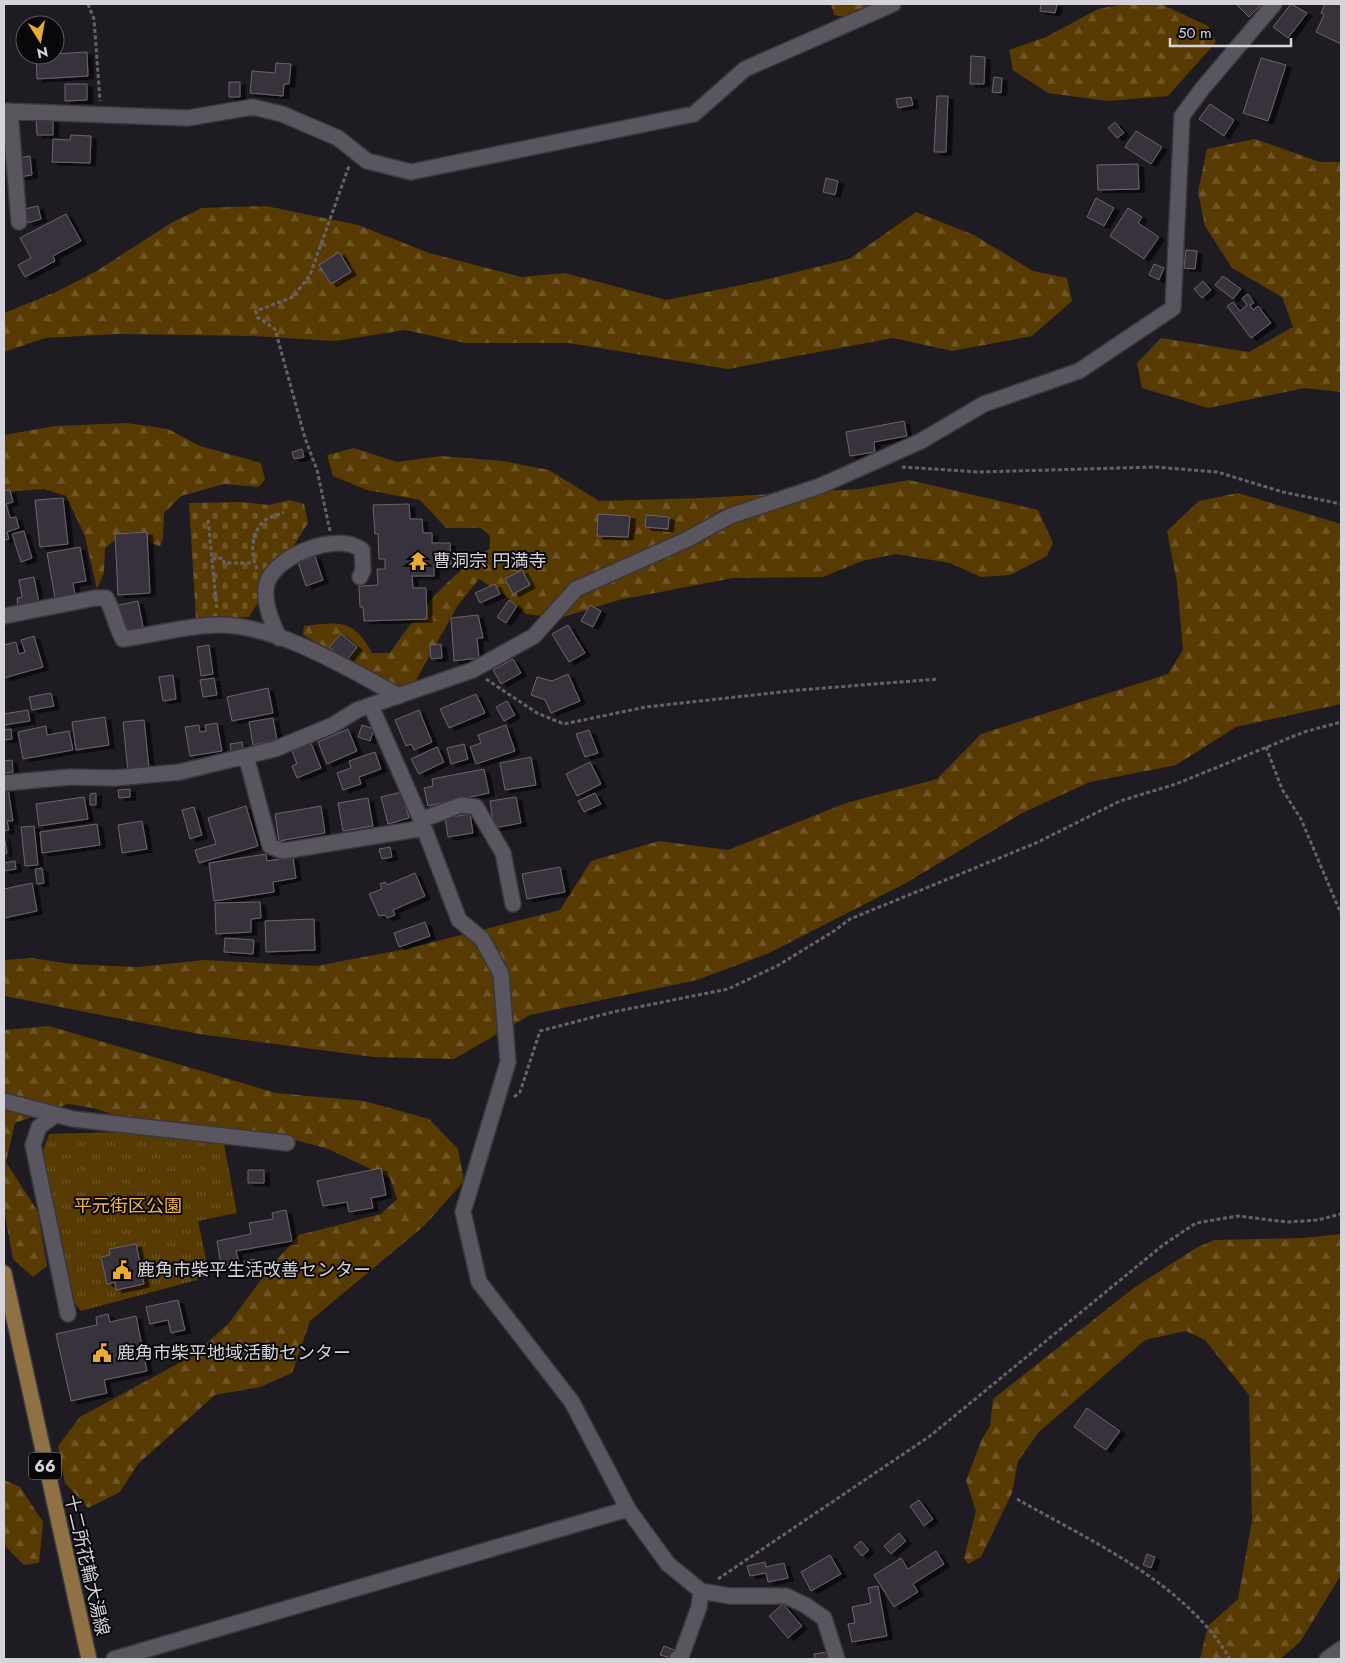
<svg xmlns="http://www.w3.org/2000/svg" width="1345" height="1663" font-family="Jost,'Noto Sans JP',sans-serif">
<style>
.forest{fill:url(#forest-firs)}
.cemetery{fill:url(#cemetery-stones)}
.park{fill:url(#park-tufts)}
.building{fill:#37333c;stroke:#69656f;filter:url(#shadow)}
.lines{fill:none;stroke-linecap:round;stroke-linejoin:round}
.minor-casing{stroke:#3a373d;stroke-width:18}
.major-casing{stroke:#3a373d;stroke-width:18}
.path{stroke:#666269;stroke-width:3;stroke-dasharray:4 2.5;stroke-linecap:butt}
.minor{stroke:#5a565f;stroke-width:15}
.major{stroke:#8f7144;stroke-width:15}
.labels{text-anchor:middle;stroke-width:4;stroke-linejoin:round;paint-order:stroke}
.shield{fill:#08070a;stroke:#98969b;stroke-width:1}
.shield-label{font-size:16px;font-weight:bold;fill:#d6d3d9}
.poi-label{font-size:18px;fill:#d6d3d9;stroke:#08070a;text-anchor:start}
.park-label{font-size:18px;fill:#f6b648;stroke:#08070a}
.street-label{font-size:18px;fill:#d6d3d9;stroke:#08070a}
</style>
<defs>
<pattern id="forest-firs" width="22" height="20" patternUnits="userSpaceOnUse" patternTransform="scale(1.25)"><rect width="22" height="20" fill="#583b03"/><path d="M5 1l3.5 6h-7zM16 11l3.5 6h-7z" fill="#6f5627"/></pattern>
<pattern id="cemetery-stones" width="16" height="16" patternUnits="userSpaceOnUse" patternTransform="scale(1.25)"><rect width="16" height="16" fill="#583b03"/><path d="M2 7V4a2 2 0 0 1 4 0v3zM10 15v-3a2 2 0 0 1 4 0v3z" fill="#6f5627"/></pattern>
<pattern id="park-tufts" width="24" height="20" patternUnits="userSpaceOnUse" patternTransform="scale(1.25)"><rect width="24" height="20" fill="#583b03"/><path d="M3 7l-1-3M5 7V3M7 7l1-3M15 17l-1-3M17 17v-4M19 17l1-3" fill="none" stroke="#6f5627"/></pattern>
<filter id="shadow"><feDropShadow dx="5.5" dy="3" stdDeviation="0" flood-color="#0009"/></filter>
</defs>
<rect width="100%" height="100%" fill="#1f1b23"/>
<path class="forest" d="M831,4h40l-27,13 -10,-2z
M1124,4h37l47,22 8,16 -48,54 -61,5 -59,-8 -35,-23 -4,-20 37,-13 52,-28z
M1255,139l65,23h21v230l-36,-4 -97,20 -66,-20 -5,-25 24,-25 88,14 44,-25 -11,-30 -50,-29 -27,-42 -7,-34 9,-43z
M266,206l92,19 71,28 93,24 43,-4 101,27 90,-18 93,-23 67,-47 58,23 59,36 34,7 5,23 -40,35 -80,15 -59,-13 -165,31 -159,-26h-104l-60,-13 -70,11 -82,-5 -135,-2 -73,4 -41,14v-39l52,-21 39,-20 76,-49 31,-15z
M127,423l41,6 32,17 61,17 4,17 -7,7 -34,-3 -43,12 -17,17 -1,26 -3,7 -12,-4 -16,-10 -11,3 -16,13 -1,25 -7,16 -12,-53 -19,-40 -22,-7 -40,3v-57l51,-9z
M354,448l43,14 44,-6 62,5 46,9 50,31 104,-3 156,-9 50,-9 129,30 15,33 -6,13 -37,19 -29,2 -31,-14 -54,-9 -34,7 -39,16 -90,1 -114,22 -59,18 -34,-4 -19,-17 -28,-18 -21,26 -43,77 -17,7 -95,-54 1,-9c34,-4 50,-8 68,27h18c30,-44 57,-75 100,-105v-12l-9,-8h-35l-26,-28 -53,-10 -34,-14 -6,-21z
M1238,493l103,31v180l-105,23 -60,38 -86,17 -68,31 -116,70 -137,70 -72,27 -167,35 -76,44 -80,-2 -175,-23 -195,-38v-36l28,-2 38,6 68,3 66,-7 112,6 90,-17 154,-39 31,-49 68,-20 69,9 118,-47 91,-24 44,-45 187,-60 15,-24 -6,-67 -10,-52 32,-30z
M49,1026l227,67 88,8 65,18 29,30 6,32 -39,44 -115,96 -18,52 -32,14 -45,8 -77,69 -18,28 -32,16 -23,-25 -7,-37 22,-29 112,-61 36,-32 45,-60 26,-29 82,-21 16,-15 -7,-21 -62,-29 -40,-11 -131,-9 -64,-21 -25,-4 -53,19 -9,39 32,50 9,54 -14,11 -20,-18 -9,-49v-180z
M1341,1234v341l-41,67 -20,17h-80l8,-33 30,-27 14,-78 -3,-126 -44,-55 -19,-9 -41,9 -106,92 -21,29 -6,32 -31,64 -13,7 -4,-6 12,-47 -10,-31 16,-41 8,-13 3,-27 142,-112 61,-39 18,-8 88,-2z
M4,1480l16,7 23,35 -4,41 -15,2 -20,-20z"/>
<path class="cemetery" d="M289,500l15,4 4,19 -59,94 -53,2 -7,-116 53,-1 27,3z"/>
<path class="park" d="M123,1132l100,7 14,74 -39,8 10,48 -11,11 -116,31 -6,-7 -34,-148 8,-22z"/>
<path class="building" d="M1041,4h16l-2,9 -15,-2z
M1236,4h26l-13,13z
M1291,4l16,9 -19,25 -15,-11z
M1325,4h16v40l-25,-12 8,-17 -3,-2z
M87,52l1,24 -51,3 -1,-24z
M971,56l14,1 -1,27h-14z
M1261,58l25,7 -18,56 -25,-8z
M276,63l15,1 -2,20h-5l-1,12 -33,-3 2,-22 23,2z
M994,77l8,1 -1,15 -9,-1z
M229,82h11v15h-11z
M65,84h22v16l-22,1z
M937,96h11l-2,56h-12z
M911,97l2,8 -15,3 -2,-9z
M1210,104l24,16 -10,16 -25,-17z
M36,119h17v16h-16z
M1115,122l9,11 -7,5 -9,-10z
M1136,131l26,16 -11,17 -26,-17z
M71,135l20,1 -1,27 -38,-1 1,-23 17,1z
M30,156l2,19 -13,2 -2,-19z
M1138,164l1,25 -41,1 -1,-25z
M826,178l12,3 -3,14 -12,-3z
M1096,198l18,10 -10,18 -17,-9z
M38,206l3,13 -13,4 -4,-14z
M1128,208l14,9 -4,6 21,14 -15,22 -34,-23z
M66,214l15,27 -28,15 2,5 -30,16 -7,-12 13,-7 -11,-20z
M1186,250l11,1 -2,18 -11,-1z
M339,252l12,20 -20,12 -12,-19z
M1154,264l10,4 -5,12 -10,-5z
M1223,276l18,13 -8,10 -18,-14z
M1203,281l8,9 -9,8 -8,-9z
M1248,294l6,9 -4,2 3,5 5,-4 13,17 -20,15 -24,-32 6,-4 7,9 7,-6 -5,-7z
M904,421l3,15 -33,6 1,10 -25,4 -4,-24z
M302,449l2,8 -10,2 -2,-7z
M10,490l3,12 -7,2 4,14 6,-1 3,11 -12,4 2,7 -5,1v-49z
M63,498l5,46 -28,3 -5,-47z
M409,504l1,15h12l1,14h9v10h18l1,21 -17,1v11h-22l1,12h13l1,31 -63,2 -1,-14h-3l-1,-21 19,-1 -1,-16h8v-10h-6l-1,-25h-3l-2,-29z
M598,514l32,2 -2,21 -31,-1z
M646,515l23,2 -1,12 -23,-2z
M24,531l8,27 -11,4 -9,-28z
M147,532l3,61 -32,2 -3,-61z
M80,547l6,34 -13,2 2,12 -20,3 -8,-45z
M315,556l8,24 -17,6 -8,-24z
M522,570l8,15 -17,9 -8,-15z
M34,577l5,26 -21,4 -1,-9 5,-1 -3,-17z
M495,584l5,10 -20,9 -5,-10z
M509,600l8,6 -11,17 -9,-6z
M138,601l6,31 -20,4 -5,-31z
M590,605l11,6 -8,16 -12,-6z
M478,615l5,23h-6l2,20 -25,3 -3,-43z
M568,625l17,28 -16,9 -17,-28z
M341,634l16,13 -11,14 -17,-14z
M34,636l9,31 -39,11v-33l12,-3 3,12 6,-2 -4,-12z
M441,644l1,14 -11,1 -1,-14z
M209,645l4,29 -12,2 -4,-29z
M513,659l8,14 -20,11 -8,-14z
M568,674l12,27 -29,12 -6,-13 -14,-5 6,-18 15,4z
M173,675l3,24 -13,2 -4,-24z
M214,678l3,17 -14,2 -3,-17z
M268,688l5,25 -41,8 -5,-24z
M51,693l3,13 -22,4 -3,-13z
M476,694l9,19 -36,15 -9,-19z
M507,701l8,14 -11,6 -8,-14z
M28,710l2,11 -26,4v-11z
M419,710l13,32 -18,8 -3,-6 -5,2 -11,-26z
M105,717l4,28 -33,5 -4,-28z
M273,718l4,22 -24,5 -4,-23z
M144,720l5,48 -21,3 -5,-49z
M217,723l5,28 -32,5 -5,-29 14,-2 1,7 6,-1 -1,-6z
M362,725l12,4 -4,12 -12,-4z
M506,725l9,26 -39,13 -6,-17 11,-4 -3,-8z
M46,726l1,9 22,-4 4,19 -50,9 -5,-27z
M11,729l1,10 -8,1v-10z
M348,729l9,22 -30,13 -9,-22z
M589,730l9,23 -13,4 -9,-23z
M242,742l2,11 -12,2 -2,-11z
M311,743l10,25 -24,10 -5,-12 5,-2 -5,-13z
M464,744l4,15 -17,5 -4,-16z
M437,747l7,15 -25,12 -8,-15z
M375,752l6,17 -22,8 2,7 -18,6 -6,-17 14,-5 -2,-7z
M531,757l5,28 -31,5 -5,-27z
M12,760l1,12 -9,1v-12z
M590,762l11,22 -24,12 -11,-22z
M484,769l5,24 -61,13 -4,-18 9,-2 -1,-7z
M8,789l5,32h-6l2,9 -5,1v-41z
M130,789v8l-11,1 -1,-8z
M402,792l7,26 -21,6 -7,-27z
M96,793v12h-6v-11z
M595,793l6,11 -17,8 -6,-11z
M84,797l4,22 -49,7 -3,-22z
M516,797l5,26 -27,5 -4,-27z
M368,798l5,28 -30,5 -5,-28z
M246,806l12,40 -59,17 -4,-13 21,-6 -8,-26z
M321,806l4,27 -46,8 -4,-27z
M194,807l8,28 -12,4 -8,-29z
M470,814l3,19 -25,4 -3,-19z
M142,821l5,28 -25,4 -4,-28z
M97,824l3,21 -58,8 -2,-21z
M34,826l4,39 -13,1 -4,-39z
M4,835l3,18 -3,1z
M390,847l2,10 -10,2 -3,-10z
M266,854l1,7 26,-4 3,21 -23,4 1,10 -60,9 -5,-38z
M15,861l1,8 -12,2v-8z
M560,867l5,25 -38,7 -5,-25z
M42,868l2,15 -7,1 -2,-15z
M415,873l10,23 -32,14 2,5 -8,3 -2,-3 -6,1 -10,-22 13,-5 -2,-5 5,-2 2,3z
M32,883l5,28 -33,7v-29z
M260,902l1,16 -10,1v13l-35,2 -1,-31z
M314,919l1,31 -49,2 -1,-31z
M425,922l5,14 -31,11 -5,-14z
M225,938l29,2 -1,14 -29,-2z
M381,1168l5,27 -15,3 2,10 -24,4 -2,-10 -24,4 -6,-25z
M248,1170h16v13h-16z
M286,1210l6,31 -56,10 3,11 -18,4 -4,-25 34,-7 -2,-11 24,-4 -1,-6z
M136,1244l8,40 -28,6 -1,-8 -8,2 -6,-27 9,-2 -1,-6z
M254,1259l2,8 -11,2 -1,-8z
M178,1300l7,30 -14,3 -3,-13 -18,4 -4,-17z
M108,1314l2,8 26,-6 11,55 -43,9 3,13 -36,8 -15,-67 41,-9 -1,-8z
M1087,1408l33,23 -14,19 -32,-23z
M919,1500l14,19 -9,7 -14,-20z
M899,1533l7,8 -15,13 -7,-8z
M861,1541l8,9 -7,6 -8,-9z
M936,1551l8,13 -31,20 5,8 -24,15 -20,-32 27,-17 7,11z
M1147,1554l8,3 -4,11 -8,-3z
M830,1555l11,19 -30,17 -10,-19z
M765,1562l1,5 18,-4 4,15 -20,4 -2,-9 -16,3 -3,-10z
M878,1586l9,50 -35,6 -4,-18 7,-1 -3,-16 19,-4 -3,-15z
M783,1604l19,22 -14,12 -19,-22z
M664,1646l10,4 -3,8 -11,-3z
M827,1652l1,7h-13l-1,-5z"/>
<g class="lines">
<g class="minor-casing">
<path id="minor" d="M4,111l184,7 65,-11 29,7 56,24 29,23 44,11 283,-58 51,-45 148,-65
M10,111l9,111
M4,616l91,-18h11c8,13 9,28 17,41 31,-4 65,-14 95,-14 58,-1 131,44 181,71
M279,638c-7,-16 -17,-37 -12,-55 9,-28 71,-52 95,-33l1,20 -3,7
M371,706l50,114 38,100 23,19 19,35 7,88 -45,150 16,70 93,120 56,107 40,55 33,27 29,5h56l19,9 19,13 13,41
M246,756l24,90 13,5 141,-23
M4,783l66,-6 45,1 65,-6 95,-23 58,-24 24,-15 116,-40 61,-34 42,-47 110,-49 44,-24 90,-30 101,-45 63,-37 95,-33 94,-63 9,-192 20,-27 72,-85
M421,820l40,-15 15,2 27,46 10,51
M4,1101l69,18 214,24
M55,1115l-16,12 -6,18 35,169
M114,1659l514,-150
M677,1659l5,-5 17,-47 2,-16
M1327,1659l14,-10"/>
</g>
<g class="major-casing">
<path id="major" d="M4,1273l85,386"/>
</g>
<path class="path" d="M88,4l6,15 6,82
M902,467l77,5 176,-5 62,5 66,20 58,12
M208,520l9,90
M330,531l-13,-61 -12,-32 -30,-109 -18,-12 -1,-6 37,-14 17,-22 39,-109
M212,559l11,-1 1,5h30
M257,569c-7,-15 -6,-37 8,-49 5,-3 13,-5 19,-8
M486,679l51,34 27,11 82,-17 153,-17 139,-11
M1266,747l16,42 19,30 40,95
M514,1097l6,-5 20,-61 73,-19 115,-23 49,-23 57,-35 16,-12 186,-76 84,-42 56,-17 128,-52 37,-10
M1017,1499c75,43 169,84 213,160
M718,1579l212,-143 233,-191 33,-22 42,-7 49,6 31,-2 23,-6"/>
<use href="#minor" class="minor"/>
<use href="#major" class="major"/>
</g>
<defs>
<g id="temple-bare" transform="scale(1.5)"><path d="M0-6L5-2H3V0L6.5 2.5H4V6H1.5V3h-3V6H-4V2.5H-6.5L-3 0V-2H-5Z" fill="#eaaa38" stroke="#08070a" stroke-width="2.5" paint-order="stroke"/></g>
<g id="civic-bare" transform="scale(1.5)"><path d="M-.6-6.5H3V-4.5H.6V-3L4-1V1h2V6H-6V1h2V-1L-.6-3ZM-1.2 2.5V6h2.4V2.5Z" fill="#eaaa38" stroke="#08070a" stroke-width="2.5" paint-order="stroke"/></g>
</defs>
<g fill-rule="evenodd">
<use href="#temple-bare" x="418" y="561"/>
<use href="#civic-bare" x="122" y="1270"/>
<use href="#civic-bare" x="102" y="1353"/>
</g>
<g class="labels">
<rect class="shield" x="29" y="1452.5" width="32" height="27" rx="4"/>
<g class="shield-label">
<text x="45" y="1472">66</text>
</g>
<g class="poi-label">
<text x="433" y="567">曹洞宗 円満寺</text>
<text x="137" y="1276">鹿角市柴平生活改善センター</text>
<text x="117" y="1359">鹿角市柴平地域活動センター</text>
</g>
<g class="park-label">
<text x="128" y="1212">平元街区公園</text>
</g>
<g class="street-label">
<text transform="translate(87 1565) rotate(77)" y="6">十二所花輪大湯線</text>
</g>
</g>
<rect width="1345" height="1663" fill="none" stroke="#d6d3d9" stroke-width="10"/>
<g transform="translate(40 40) rotate(169)"><circle r="24" fill="#08070a" stroke="#5a595d"/>
<path d="M0-4L9 19L0 12L-9 19Z" fill="#eaaa38"/>
<text y="-8" font-size="14" font-weight="bold" text-anchor="middle" fill="#d6d3d9">N</text>
</g>
<path d="M1170 38v8h121v-8" fill="none" stroke="#d6d3d9" stroke-width="2.5"/>
<text x="1178" y="38" font-size="15" fill="#d6d3d9" stroke="#08070a" stroke-width="4" paint-order="stroke">50 m</text>
</svg>
